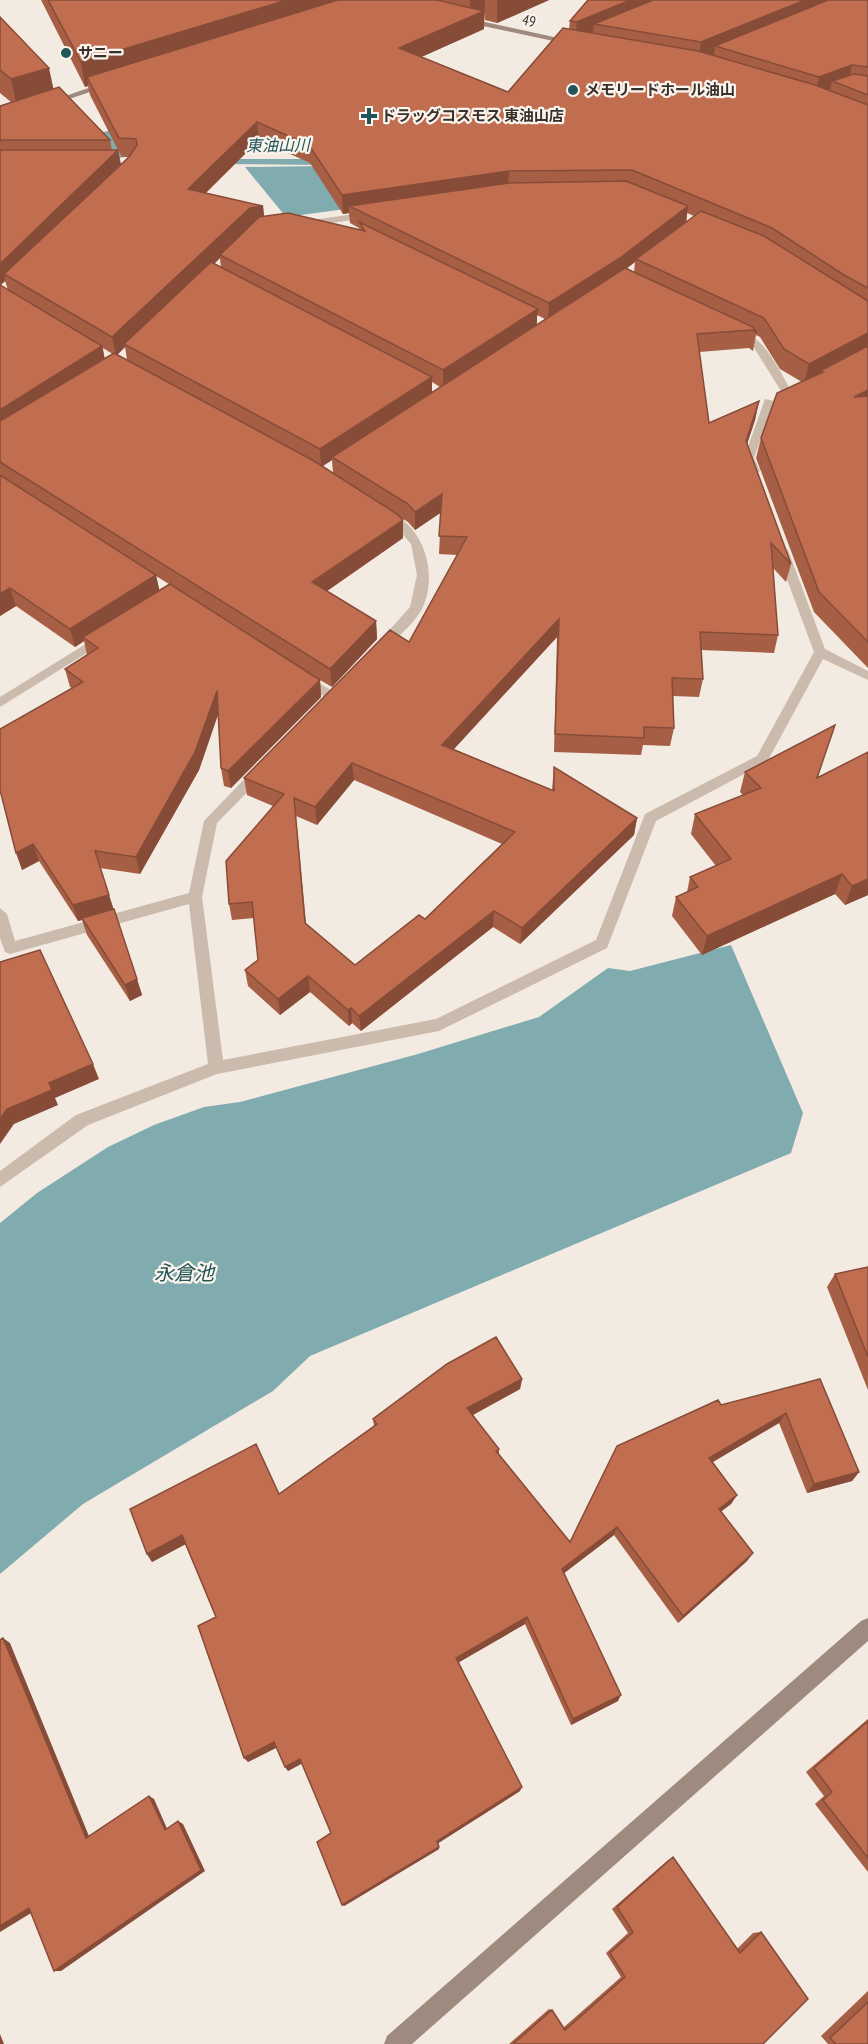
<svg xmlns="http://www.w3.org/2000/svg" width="868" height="2044" font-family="'PT Sans Narrow','Noto Sans JP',sans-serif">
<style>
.water{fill:#81acaf}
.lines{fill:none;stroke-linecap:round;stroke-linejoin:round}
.stream{fill:#81acaf;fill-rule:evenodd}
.river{fill:#81acaf;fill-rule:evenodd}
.street{fill:#cbbbad;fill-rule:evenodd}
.secondary{fill:#9e8a7e;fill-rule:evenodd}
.wall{fill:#a65e45;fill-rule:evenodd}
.shaded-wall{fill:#874c38}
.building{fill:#c16d50;stroke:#874c38;stroke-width:1.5;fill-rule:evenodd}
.poi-dot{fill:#22555a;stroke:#faf4ed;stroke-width:2}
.labels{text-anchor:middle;stroke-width:4.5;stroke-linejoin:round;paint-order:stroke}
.far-street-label{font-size:15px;fill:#39302b;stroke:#faf4ed}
.far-poi-label{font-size:15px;font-weight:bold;fill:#39302b;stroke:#faf4ed;text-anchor:start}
.far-water-label{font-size:16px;font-style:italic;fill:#22555a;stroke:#faf4ed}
.water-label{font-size:20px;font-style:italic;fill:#22555a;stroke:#faf4ed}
</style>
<rect width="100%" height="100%" fill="#f3eae1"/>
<path class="water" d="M324,166l29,42 -67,9 -41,-50z
M731,945l72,168 -12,40 -481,203 -37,35 -190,113 -83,70v-351l37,-30 71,-46 46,-22 50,-18 36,-5 178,-48 121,-37 69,-49 22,3z"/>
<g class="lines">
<path class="stream" d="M214,159h114l4,3 -4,3 -111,-1 -3,-1z"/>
<path class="river" d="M231,95l17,5 8,10 -8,10 -40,16 -108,27 -100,2v-30l100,-2 72,-19z"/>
<path class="street" d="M369,212l3,1v4l-68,10 -5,-3 5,-3z
M732,331c29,-4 47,40 60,61l11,-2v4l-9,5h-8l-35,-56 -19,-8z
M765,399l9,2 -20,57 6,13 -6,3 -6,-3 -4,-13z
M385,511c39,12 54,63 37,98 -8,15 -26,29 -38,42l-4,1 -6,-4 2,-3 34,-38 7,-32 -6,-31 -12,-14 -18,-12v-6z
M782,546l6,4 37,99 43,22v9l-45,-21 -56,103 -111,59 -49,127 -168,83 -222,43 -129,51 -88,62v-16l76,-56 132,-51 -19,-160 -179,50 -5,-2 -5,-14v-30l7,6 8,27 174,-48 15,-72 50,-52 5,-2 7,5 -2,3 -47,48 -15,74 21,163 213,-41 160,-79 49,-126 112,-58 57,-104 -38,-102z
M102,634l6,4 -2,3 -106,66v-10z
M304,674l32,19v6h-8l-28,-18 -2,-3z"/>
<path class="secondary" d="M467,18l105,23 4,2 -4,2 -108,-23 -1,-2z
M106,82l7,2 -61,21 -7,-2z
M868,1618v23l-456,403h-28l3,-8 474,-415z"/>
</g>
<path class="wall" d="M41,0h508l-52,23 -12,-3 -1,-9v18l-63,28 87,35 61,-63 1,-8 298,-21v668l-54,-56 -58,-154 5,-20 41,-56 -22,-13 -20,-32 -4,-2 -3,16 -4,-3 -50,4 10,71 50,-22 -4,19 -8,24 44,120 -5,18 -13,-14 5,67 -4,18 -73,-3 2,29 -4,18 -26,-1 1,32 -4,18 -27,-1 -2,10 -87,-3 3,-115 -103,112 98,41 2,-23 83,51 -3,17 -114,109 -27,-17 -132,104 -9,-8 -3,3 -39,-34 -30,23 -32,-29 -3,-16 13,-10 -4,-42 -22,2 -3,-16 44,-98 -26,-11 -3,-17 165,-136 48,-87 -18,-1 2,-42 -26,18 -7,-8 -8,-5 3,3v18l-76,53 49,30 1,18 -45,48 -12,-7 1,17 -90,91 -7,-2 -3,-18 -3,-54 -19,56 -59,104 -40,-6 42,127 -12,6 -43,-66 -5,-15 -4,1 -39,-60 -17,9 50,-182 -2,-1 -5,-18 22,-14 -3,-14 -9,6 -59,-41 -16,10v-510l11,-4 -11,-9v-76l53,72 57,51 2,10h6l-28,-55 -2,-9 -3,1zM259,140l51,23 33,51 6,-1 1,10 9,5v2l-95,-13 -1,-11 -57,-13zM118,150l4,7h6l-7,7zM687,213l7,3 -8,6zM220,258l1,10 -7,-4zM635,262l-1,10 -7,-4zM5,281l3,9 -8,-5zM537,315l8,4 -8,6zM125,347l2,13 -10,-5zM103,348l8,5 1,1 -8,4zM432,382l8,5 -8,5zM332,460l1,13 -10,-7zM156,576l13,8 -10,6zM354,780l148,64 -77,75 -70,46 -49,-42 -10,-107 21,9z
M745,772l73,6 50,117 -23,10 -10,-11 -133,61 -30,-39 4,-19 11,-5 3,-15 26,-11 -25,-32 4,-20 48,-19 -3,-3z
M868,1267v123l-41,-103 8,-13z
M522,1379l-2,10 -47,26 26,34v5l71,88 151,-137 99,-26 39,93 -7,9 -45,12 -28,-70 -66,39 24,33 -6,9 -10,7 32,42 -6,8 -69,62 -64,-88 -50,38 54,128 -47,24 -46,-101 -66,38 61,129 -82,52 1,6 -95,57 -13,-73 -29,-70 -14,8 -11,-24 -29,15 -32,-145 -31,-73 -33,18 -5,-8 132,-60 95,-68 -1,-7z
M868,1719v153l-53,-68 9,-8 -18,-24z
M673,1857l64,92 16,-16 8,-1 2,112h-254l40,-35 3,1 11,18 58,-51 -15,-24 22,-20 -16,-24 56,-49z
M868,1991v53h-40l-7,-8z"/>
<path class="shaded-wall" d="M287,0h68l-268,77 1,9 -3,1 -4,-25z
M470,0h15l-1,29 -85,38v-19l71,-32z
M497,0h52l-52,23z
M630,0h39l-75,24 -1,8 -18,8 2,-18z
M805,0h40l-130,46 -1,8 -16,6 3,-18z
M852,65l-4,18 -16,-2 -2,8 -15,6 4,-18z
M49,68l6,28 -38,11 -6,-28z
M257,122l2,18 -68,67 -3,-18z
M118,150l3,17 -117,107 1,7 -5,5v-22z
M509,171l-1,19 -159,16v7l-6,1 -1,-19z
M263,206l2,19 -45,30v3l-93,88 -3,-2 1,3 -9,9 -4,-19 138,-129z
M688,206l-2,18 -50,35 -1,3 -17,13 -70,45 1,-17z
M538,309l-2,18 -93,61v-18z
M868,333v18l-48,20 -1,4 -15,8 5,-19z
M102,346l4,18 -106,67v-21z
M432,377v18l-100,62v3l-11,7 -1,-18z
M868,390v17l-14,-10z
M759,401l-4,19 -13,39 4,-18z
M442,494v18l-27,18v-18z
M403,520v18l-89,62 -2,-18z
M156,575l4,18 -77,44 1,4 -9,6 -5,-18z
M10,588l6,18 -16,10v-22z
M559,619l-2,18 -115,125v-17z
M376,621l1,18 -45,48 -2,-18z
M320,680l1,17 -90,91 -3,-17z
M217,691l3,18 -21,61 -59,104 -4,-17z
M352,763l2,17 -37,45 -2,-18z
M637,818l-3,17 -114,109 2,-16z
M33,844l6,17 -17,9 -6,-17z
M842,874l-7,20 -133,61 5,-19z
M868,879v16l-23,10 7,-19z
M109,895l5,16 -36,10 -5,-16z
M494,911l-1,16 -132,104 -2,-15z
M308,976l2,16 -30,23 -2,-16z
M137,979l5,16 -12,6 -5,-16z
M351,1008l1,15 -3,3 -1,-16z
M93,1064l6,15 -44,19 3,7 -44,19 -14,20v-25l7,-10 42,-26z
M522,1379l-2,10 -53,29v-10z
M786,1413l-7,10 -75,44 5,-9z
M859,1472l-7,9 -45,12 7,-9z
M737,1495l-6,9 -17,13 5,-8z
M617,1527l-3,8 -55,42 3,-8z
M182,1535l4,9 -34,18 -5,-8z
M753,1553l-6,8 -69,62 5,-7z
M527,1617l-2,7 -69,40v-6z
M3,1638l7,5 81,198 -5,-3z
M621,1695l-3,6 -47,24 2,-6z
M274,1742l4,5 -30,15 -4,-4z
M300,1759l3,4 -15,8 -3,-4z
M522,1787l-2,4 -83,53v-3z
M149,1796l5,3 15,34 -4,-3z
M178,1821l5,3 22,47 -144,100h-7z
M439,1847v2l-95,57 -2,-1z
M29,1908l7,2 -36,22v-6z
M0,2034l4,10h-4z"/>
<path class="building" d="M48,0h239l-206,62z
M338,0h99l47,11 -85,37 109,44 55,-64 135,23 117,34 53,20v183l-24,-13 -72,-47 -140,-58 -123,1 -167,24 -33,-50 -52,-23 -69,67 75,17 -13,2 -138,129 -108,-63 125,-117 8,-12 -1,-6 -17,-1 -32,-61z
M588,0h42l-53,22 -7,-1z
M653,0h152l-104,42 -107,-18z
M828,0h40v67l-16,-2 -33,12 -104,-31z
M0,17l49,51 -38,11 -11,-9z
M854,74l14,2v19l-36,-14z
M59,87l51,53h-110v-34z
M0,150h118l-118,114z
M626,181l62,25 -68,52 -71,45 -200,-97 160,-23z
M701,211l63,25 104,65v32l-59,31 -25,-15 -20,-31 -128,-59z
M288,213l77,18 -6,-9 179,87 -95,61 -223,-115 39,-38z
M211,262l221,115 -112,72 -196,-105z
M625,268l128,59 4,6 -4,-3 -56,4 12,89 50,-22 -13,40 45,123 -20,-21 7,92 -78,-3 3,47 -31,-1 2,50 -30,-1v11l-89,-4 4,-115 -117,126 112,46v-24l83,51 -115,110 -28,-17 -135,105 -8,-8 -3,2 -40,-34 -30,23 -33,-29 13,-10 -6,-58 -23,2 -3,-43 58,-67 -40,-16 146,-148 19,12 58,-105 -28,-1 3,-42 -27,18 -7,-8 -76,-47zM352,763l163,69 -90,87 -6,-4 -64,50 -50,-42 -11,-125 21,9z
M0,285l102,61 -102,64z
M868,346v44l-14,7 14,-1v246l-49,-50 -58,-154 16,-45 46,-21 -3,-1z
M114,353l200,108 83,53 6,6 -91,62 64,39 -46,48 -330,-207v-41z
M0,475l156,100 -86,54 -60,-41 -10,6z
M170,584l150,96 -92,91 -7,-3 -4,-77 -22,61 -59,105 -41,-6 14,44 -36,10 -40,-61 -17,9 -16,-63v-61l83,-47 -18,-13 33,-21 -15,-11z
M835,725l-18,53 51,-26v127l-16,7 -10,-12 -135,62 -31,-39 22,-10 -8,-10 41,-18 -36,-45 66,-26 -16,-16z
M114,909l23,70 -12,6 -43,-67z
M40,950l53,114 -44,19 3,7 -45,19 -7,10v-157z
M868,1267v90l-33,-83z
M496,1337l26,42 -55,29 32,41 -3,2 74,91 47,-96 101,-46 3,5 99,-26 39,93 -45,12 -28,-71 -77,45 28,37 -18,14 34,44 -70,63 -66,-89 -55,42 59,126 -48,24 -46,-102 -71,41 66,129 -85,54 2,6 -97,58 -25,-63 14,-9 -31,-74 -15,8 -11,-25 -30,16 -46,-132 18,-9 -34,-82 -35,19 -17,-45 126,-65 23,50 98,-70 -4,-5 74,-55z
M3,1638l83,200 63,-42 16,34 13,-9 23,49 -147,101 -25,-63 -29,18v-286z
M868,1721v137l-45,-58 9,-8 -18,-24z
M673,1857l67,96 21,-21 47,67 -45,45h-250l39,-34 13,20 60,-53 -15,-24 23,-21 -16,-25z
M868,2002v42h-32l-6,-6z"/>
<g class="poi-dot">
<circle cx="66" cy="53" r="6"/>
<circle cx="573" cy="90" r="6"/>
<path d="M366 107h6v6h6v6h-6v6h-6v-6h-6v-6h6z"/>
</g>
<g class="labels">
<g class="far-street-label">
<text transform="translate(529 21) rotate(14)" y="5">49</text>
</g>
<g class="far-poi-label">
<text x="78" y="58">サニー</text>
<text x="585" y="95">メモリードホール油山</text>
<text x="381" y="121">ドラッグコスモス 東油山店</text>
</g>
<g class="far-water-label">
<text transform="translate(278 145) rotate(-1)" y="6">東油山川</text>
</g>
<g class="water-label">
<text x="184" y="1280">永倉池</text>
</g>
</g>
</svg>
